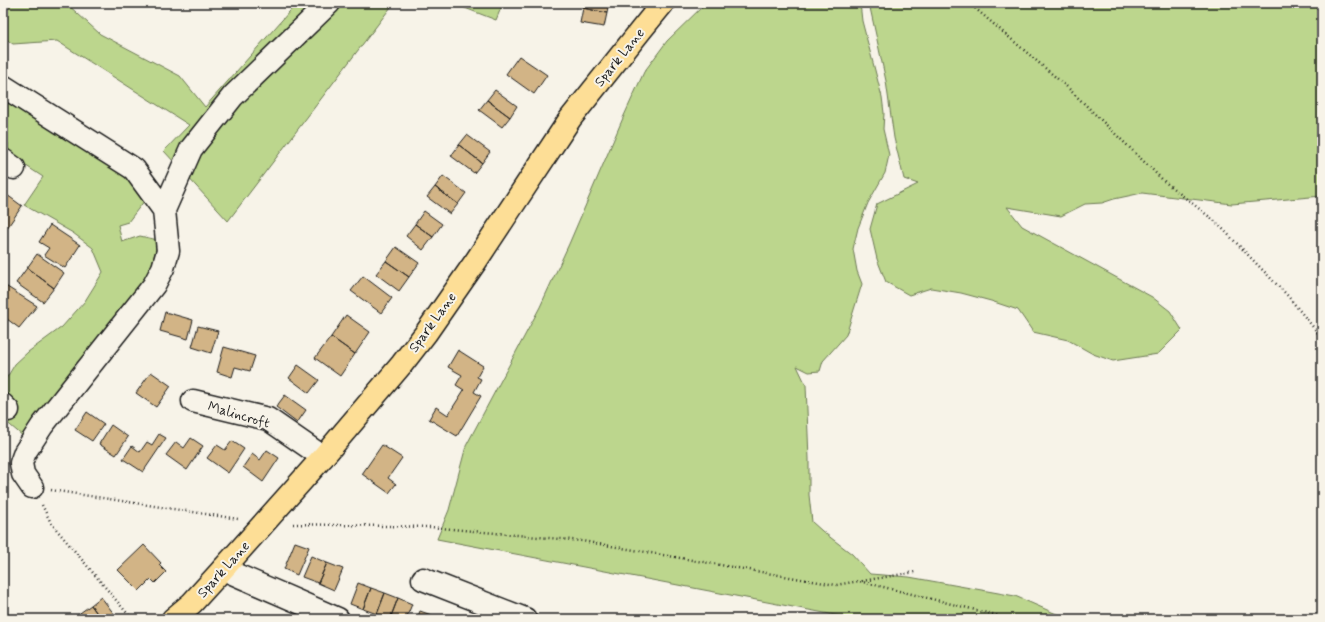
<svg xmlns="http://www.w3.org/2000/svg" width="1325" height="622" font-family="Mynerve,sans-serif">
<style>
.green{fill:#bcd68d;stroke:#6c7954}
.building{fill:#d2b486;stroke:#1c1c1c}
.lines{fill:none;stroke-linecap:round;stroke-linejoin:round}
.minor-casing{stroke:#1c1c1c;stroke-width:25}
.major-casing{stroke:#1c1c1c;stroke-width:25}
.path{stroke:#1c1c1c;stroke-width:2.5;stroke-dasharray:1 3;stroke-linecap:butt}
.minor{stroke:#f7f3e8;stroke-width:22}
.major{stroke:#fdde96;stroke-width:22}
.labels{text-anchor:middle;stroke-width:4;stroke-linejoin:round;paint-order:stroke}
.street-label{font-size:14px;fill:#1c1c1c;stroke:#f7f3e8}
</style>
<rect width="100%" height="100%" fill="#f7f3e8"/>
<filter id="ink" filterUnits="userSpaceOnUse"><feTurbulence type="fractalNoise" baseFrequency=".025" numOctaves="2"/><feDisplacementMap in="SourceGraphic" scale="8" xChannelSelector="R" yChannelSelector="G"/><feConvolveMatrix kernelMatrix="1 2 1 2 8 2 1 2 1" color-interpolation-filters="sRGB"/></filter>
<g filter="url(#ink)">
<path class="green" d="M3,3h63l34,31 80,42 25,31 92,-104h97l-166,218 -64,-70 25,-26 -132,-84 -44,3 -10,-7z
M452,3h51l-7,17z
M706,3h154l2,18 20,76 2,16 -1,16 6,26 -4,18 -17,30 -10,25 -5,21 4,22 5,13 -16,51 -23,26 -3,10 -11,1 -12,-6 9,19 3,74v36l3,27 10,9 30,23 18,20 39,3 106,19 53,23h-212l-419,-80 12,-29 17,-64 74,-139 29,-63 54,-126 21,-46 23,-31z
M869,3h453v193l-90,8 -90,-11 -28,6 -12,4 -17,1 -24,12 -54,-9 15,19 130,71 18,14 12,19 -24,24 -45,7 -20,-7 -25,-14 -35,-8 -15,-22 -27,-9 -30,-8 -30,-5 -22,7 -23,-13 -9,-23 -7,-30 7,-25 41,-20 -14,-5 -10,-41 -8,-57z
M3,94l123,79 22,23 -20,26 -10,3 4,17 18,-6 18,4 -9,36 -125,161 -20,-17 8,-16 -9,-16v-4l12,-20 13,-12 34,-25 23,-26 18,-29 -10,-24 -20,-15 -49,-28 19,-28 -35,-23v-11l-5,-4z"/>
<path class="building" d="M584,3h25l-2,10 -24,-5z
M583,8l24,5 -3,14 -24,-4z
M519,56l28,19 -13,19 -28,-20z
M495,90l22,16 -7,11 -23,-17z
M487,100l23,17 -8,10 -23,-17z
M467,135l23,17 -8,11 -23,-18z
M459,145l23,18 -8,10 -23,-17z
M443,176l23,17 -8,11 -23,-17z
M435,187l23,17 -8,10 -23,-17z
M3,192l19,14 -15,22 -4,-2z
M424,211l18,13 -9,13 -18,-13z
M415,224l18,13 -10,13 -17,-14z
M50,225l30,20 -15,23 -21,-13 5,-7 -10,-6z
M396,247l23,16 -10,14 -23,-16z
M37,254l27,19 -10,15 -27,-20z
M386,261l23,16 -10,14 -23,-17z
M27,268l27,20 -11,14 -27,-19z
M363,276l29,22 -11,15 -30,-22z
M4,285l33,21 -18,22 -16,-12z
M165,312l28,8 -5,19 -28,-8z
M346,315l24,17 -15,22 -24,-17z
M198,326l20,5 -7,22 -19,-6z
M331,337l24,17 -15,22 -25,-18z
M224,347l31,9 -5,15 -15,-4 -3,10 -15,-5z
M458,350l25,16 -6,11 4,2 -7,13 7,4 -24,40 -28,-17 7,-12 12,8 16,-25 -8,-5 6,-10 -14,-8z
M298,365l21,15 -10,13 -20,-15z
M151,372l20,14 -15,21 -20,-14z
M285,395l21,15 -9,13 -21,-16z
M87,412l17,12 -12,17 -17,-11z
M111,425l17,12 -12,18 -17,-11z
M159,434l7,4 -23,34 -20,-13 9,-13 8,6 7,-10 5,3z
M191,438l12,8 -16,24 -21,-15 10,-13 8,6z
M232,441l12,8 -16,24 -21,-15 10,-13 8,5z
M382,445l20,13 -14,20 8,6 -7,9 -27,-19z
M267,450l12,8 -16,24 -20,-15 9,-13 8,6z
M295,542l14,5 -12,28 -13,-6z
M144,545l17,18 -2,2 7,7 -11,11 -4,-4 -12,12 -21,-21z
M311,556l16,7 -9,20 -16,-6z
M327,563l16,6 -9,21 -16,-7z
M358,583l13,5 -8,21 -13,-5z
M371,588l14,5 -8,21 -14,-5z
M385,593l13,5 -8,21 -13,-5z
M101,597l17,22h-17l-10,-14z
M398,598l14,6 -6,15h-16z
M91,605l10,14h-17l-4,-6z
M420,611l14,5 -2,3h-15z
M80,613l4,6h-11z"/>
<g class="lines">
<g class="minor-casing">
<path id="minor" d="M3,86l131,83 30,41 4,41 -5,17 -9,17 -112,141 -17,26 -4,11 2,11 9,13
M3,160l11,8
M164,210l27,-61 42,-53 96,-93
M193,401l75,18 55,38
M3,405l5,5
M223,569l115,50
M423,579l102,40"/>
</g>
<g class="major-casing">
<path id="major" d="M173,619l19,-16 31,-34 100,-112 79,-93 24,-31 50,-72 94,-142 71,-89 22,-27"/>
</g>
<path class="path" d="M969,3l97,83 99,96 51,40 71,73 35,43
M51,490l187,29
M42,505l9,18 81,96
M293,524l137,3 152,14 254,44 23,-4 137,34 8,4
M862,581l53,-9"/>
<use href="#minor" class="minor"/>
<use href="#major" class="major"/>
</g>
</g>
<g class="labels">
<g class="street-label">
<text transform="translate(619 57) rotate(-51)" y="5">Spark Lane</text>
<text transform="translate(432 322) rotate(-54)" y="5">Spark Lane</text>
<text transform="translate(239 414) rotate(16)" y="5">Malincroft</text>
<text transform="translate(223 569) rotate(-48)" y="5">Spark Lane</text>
</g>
</g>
<rect width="1325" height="622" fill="none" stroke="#f7f3e8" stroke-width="16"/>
<rect x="8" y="8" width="1309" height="606" fill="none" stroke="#1c1c1c" stroke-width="1.5" filter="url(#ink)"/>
</svg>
